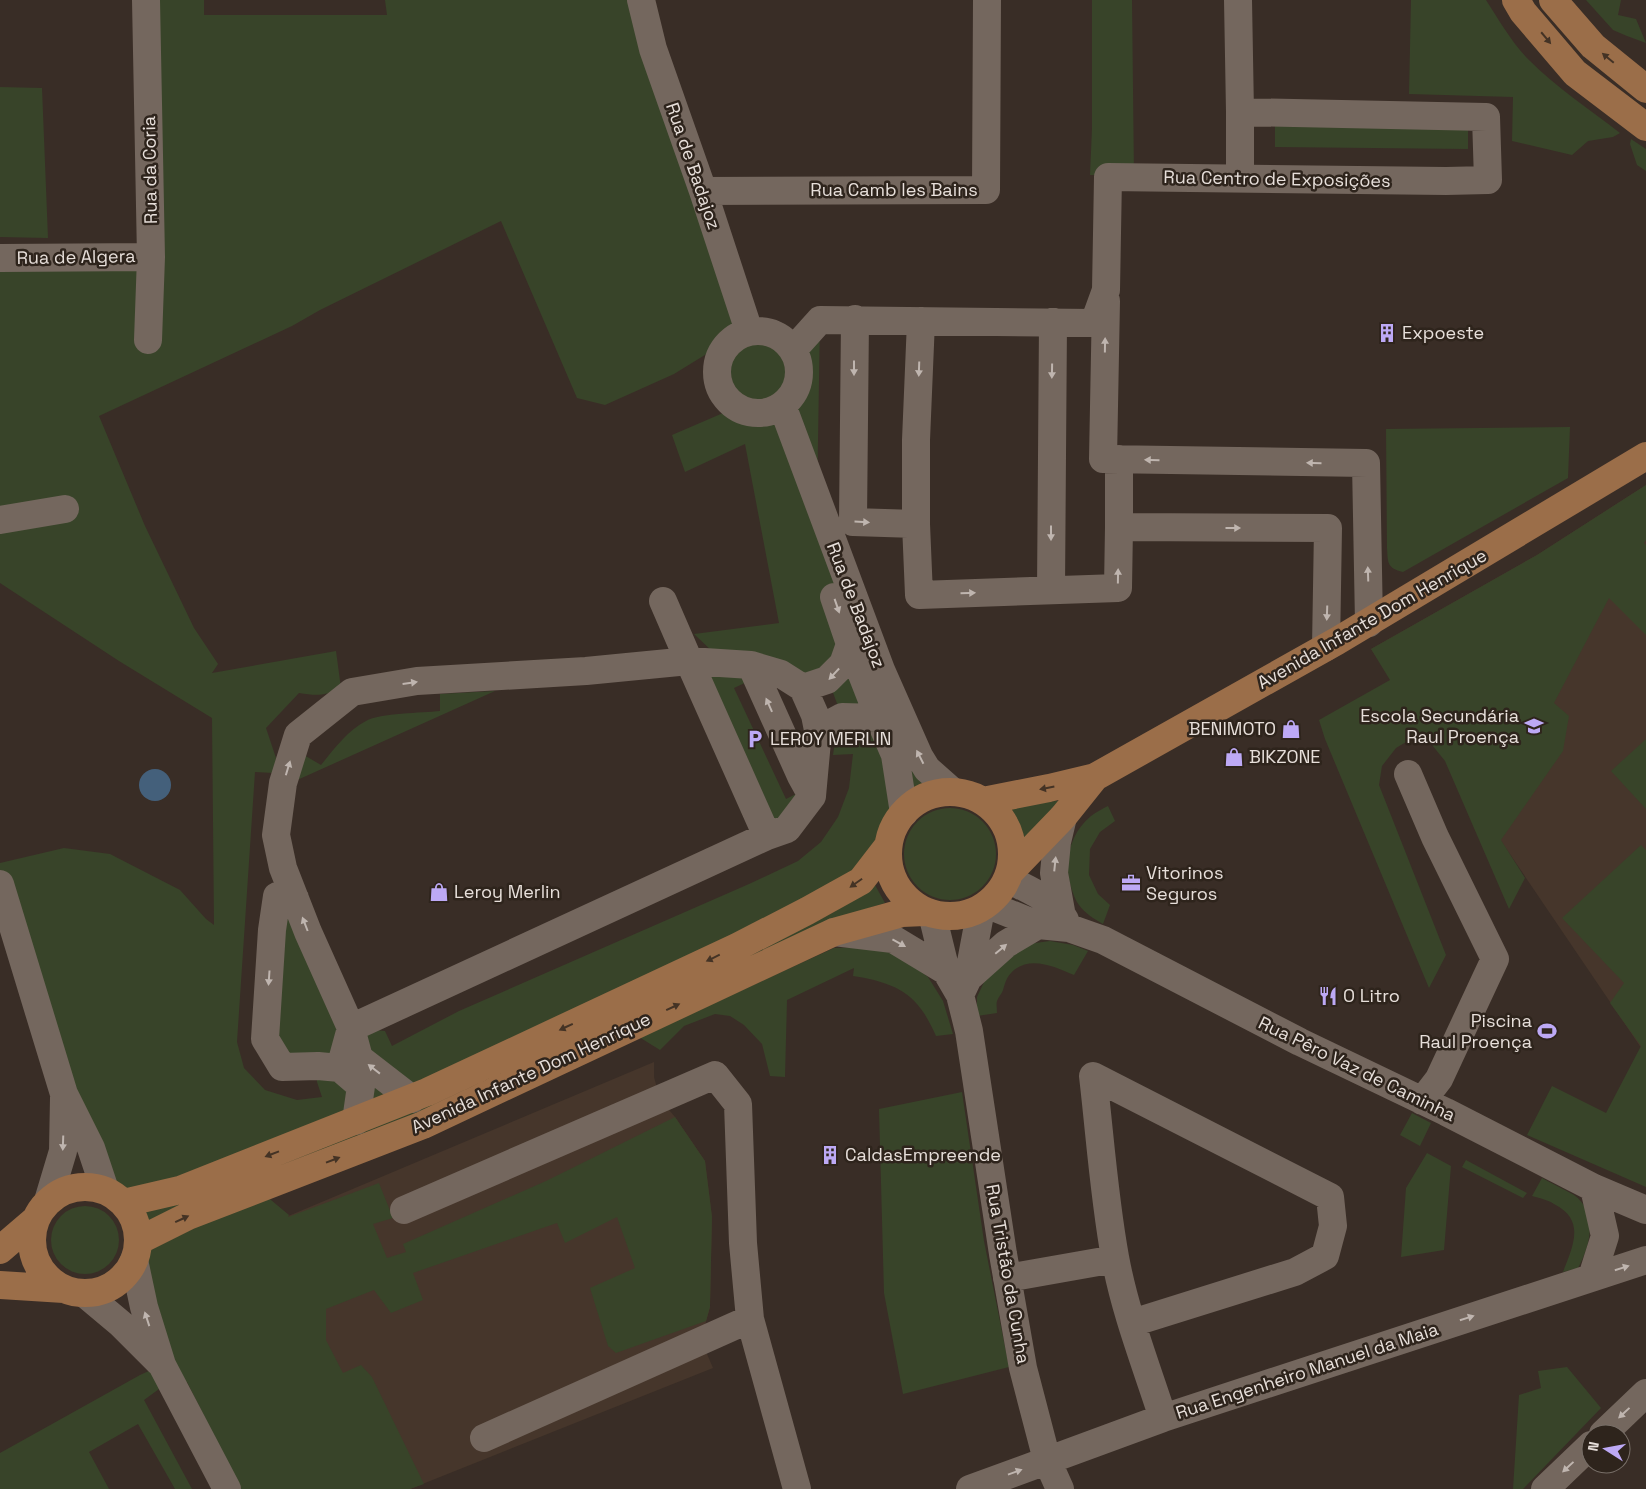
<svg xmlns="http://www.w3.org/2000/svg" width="1646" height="1489" font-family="'Space Grotesk',sans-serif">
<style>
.built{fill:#46362b}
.green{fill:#384429}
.water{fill:#44607b}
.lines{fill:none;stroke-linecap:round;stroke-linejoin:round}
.minor{stroke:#74675e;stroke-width:28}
.major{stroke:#9b6e49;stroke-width:28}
.oneway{fill:#443325}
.oneway2{fill:#bfb5af}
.labels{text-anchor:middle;stroke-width:5;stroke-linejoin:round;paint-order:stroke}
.street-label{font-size:18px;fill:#e7dfda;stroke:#2e241c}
.poi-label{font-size:18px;fill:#e7dfda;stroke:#2e241c;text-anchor:start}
</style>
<rect width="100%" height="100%" fill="#392d26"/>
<path class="built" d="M1646,485v570l-275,-406 166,-94z
M654,1062v15l6,22 15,18 30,44 7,56 -2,90 -9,33 12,28 -303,121 -176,-250z"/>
<path class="green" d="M146,0h58v15h183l-2,-15h256l98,334 -65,40 -69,31 -28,-7 -76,-177 -181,89 -28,16 -193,90 46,110 49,102 24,36 -6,9 124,-22 5,37c-17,8 -24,8 -42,5l-33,35 10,30 -2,15 -19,-1 -18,270 7,26 21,22 32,10 25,-3 -5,-15v-16l-35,1 -17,-28 12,-143 73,132 35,3 7,15 67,-35 290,-127 49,-23 23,-19 17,-25 11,-29 4,-34 -20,1 3,-20 6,-18 -17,-46 -9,5 -104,-25 -18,-17 85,-11 -34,-179 -60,28 -13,-37 65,-28c7,3 15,6 23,6 29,-1 44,-31 37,-57l23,-36 -3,182 96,264 11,20 -13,4 -19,44 -31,47 -505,240 -241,75 -115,-312v-21l64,-15 46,6 70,36 26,29 8,6 -2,-207 -93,-57 -119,-78v-325l151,-1z
M1092,0h40l2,177 -44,-2 2,-47z
M1411,0h75c13,20 26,43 43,60 27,27 60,49 91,73l-7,4 -25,4 -16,14 -60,-14 1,-44 -104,-3z
M1586,0h35l-3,15 18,4 10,24 -19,-7 -14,-6z
M0,87l42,1 6,150 -48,-1z
M1275,124l193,3v22l-193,-2z
M1631,139l15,10v22l-9,-6 -7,-21z
M721 372a37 37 0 1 1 74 0a37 37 0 1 1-74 0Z
M1570,427l-2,51 -165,94c-16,-4 -15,-9 -16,-24l-1,-119z
M1646,485v55l-2,3 2,2v90l-37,-37 -55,105 15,13 -6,35 -62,89 24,38 -16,31 -64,-148 -17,-21 -17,-1 -15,9 -14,18 -3,19 67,170 -17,33 -104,-249 -6,-19 71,-40 -19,-31 166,-94z
M716,675h25l8,6 -15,7 52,111 14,-7 -14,25 -16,3 -63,-141z
M495,691l-200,90 9,-26 17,10c13,-16 27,-35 45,-44 14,-8 56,-8 74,-10v-17z
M1646,739v70l-35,-38z
M1068,799l-45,41 -5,-18 -8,-14z
M1108,806l7,15 -15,11 -10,17 -1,26 9,19 12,11 -7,19c-9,-5 -18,-11 -24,-19 -4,-5 -6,-12 -8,-18 -8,-25 -1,-54 20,-71 5,-4 11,-7 17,-10z
M904 854a46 46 0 1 1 92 0a46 46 0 1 1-92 0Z
M1641,845l5,5v337l-119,-52 25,-49 54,27 35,-67 -31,-43 14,-20 -62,-65z
M875,885l10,18 -35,11 -323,154 -385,157 -2,-7 -6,-6 611,-254 89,-46z
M1050,941l23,4 15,6 -14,24c-18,-8 -46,-21 -63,-2 -5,5 -6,11 -8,17 -1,4 -5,7 -6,11 -1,3 0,8 0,12l-20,3v-19l8,-17 19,-24 24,-12z
M870,947l31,9 27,21 15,24 10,33 -17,2c-4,-9 -9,-19 -15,-27 -16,-23 -43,-29 -68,-33l1,-8 -67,32 -2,77 -15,-1 -8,-32 -18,-19 -14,-9 -15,-2 -31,12 -24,24 -21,-13 195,-89z
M962,1092l22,149 25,126 -106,27 -19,-101 -5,-184z
M1412,1113l19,10 -11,23 -20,-11z
M675,1117l30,44 7,56 -2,90 -4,14 -90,32 -8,-7 -18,-58 45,-20 -18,-51 -52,26 -8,-20 -144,50 10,27 -32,13 -17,-23 -48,19v31l17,33 18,-8 11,12 52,107 -14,5h-169l-54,-107 -14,4 -3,-5 -26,19 48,89h-17l-37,-65 -49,28 20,37h-109v-36l140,-78 22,-10 -28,-105 37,-22 94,-43 24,20 -1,2 91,-34 14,35 -20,6 14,34 19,-6 -3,-8 143,-63z
M1427,1153l24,13 -7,84 -43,7 5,-69z
M1466,1160l61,33 -4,5 -61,-31z
M1542,1178c10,6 22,11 32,17 25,18 16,51 4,73l-15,4c10,-26 23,-52 -9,-68 -6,-4 -15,-6 -22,-8z
M51 1240a34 34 0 1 1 68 0a34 34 0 1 1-68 0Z
M1567,1367l34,41 -78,81h-10l6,-94 22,-7 -3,-17z"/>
<path class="water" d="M139 785a16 16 0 1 1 32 0a16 16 0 1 1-32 0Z"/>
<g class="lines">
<path class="minor" d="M146,0l5,257 -3,83
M641,0l12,49 50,142 46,140
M1240,112v66
M703,191l283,-1 1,-190
M0,258l151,-1
M1106,301l-3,158 263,4 3,160
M855,319l-2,203 63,2 3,71 199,-7 1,-61 209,1 -2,119
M717 372a41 41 0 1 1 82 0a41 41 0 1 1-82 0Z
M793,350l27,-30 274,3 12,-33 2,-113 338,4 42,-1 -2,-63 -246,-5 -2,-112
M782,405l99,265 38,86 8,13 26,23
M1119,459v68
M0,520l65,-11
M916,524v-84l5,-119
M1051,590l2,-268
M834,597l16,47 29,74 16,37 9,58
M751,665l50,111 11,20
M803,688l24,-8 16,-16 7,-20
M818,730l24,-13 37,1
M1408,774l27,63 60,122 -56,120 -17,22
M1008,879c20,11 46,20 57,41
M0,884l64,210 27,54 14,42
M295,898l-18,-2 -5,34 -7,109 17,28 36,-1 22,2 21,18 -5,35
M988,905l50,20 31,3 34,12 197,102 146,70 148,76 52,22
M1061,911l-7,-38 3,-31 6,-25
M932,914l14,57 14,24 9,36 34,223 20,114 24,92 13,29
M834,932l59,7 53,32
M968,978l38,-34 32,-19
M960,995l8,-17 13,-69
M340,1068l11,-40 416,-192 20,-7 25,-33 6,-66 -3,-15 -12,-27 -22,-14 -30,-9 -62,-4 -26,-60
M412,1099l-53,-41 -8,-30 -43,-96 -25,-64 -7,-33 7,-52 15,-48 54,-43 65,-11 169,-10 103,-10 78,175
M48,1201l15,-50 1,-53
M404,1210l311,-135 23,29 5,139 7,76 47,170
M134,1260l10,47 18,58 65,124
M1592,1277l13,-41 -11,-48
M1007,1278l108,-19
M84,1293l37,31 38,38
M1132,1323l163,-51 30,-16 8,-30 -3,-29 -237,-121c7,60 11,121 22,181 10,55 31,108 48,161
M1603,1434l43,-41
M484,1438l266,-119
M970,1489l193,-71 483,-158
M1545,1489l46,-44"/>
<path class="major" d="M1516,0l7,12 52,61 71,54
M1553,0l40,46 53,43
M888 854a62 62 0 1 1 124 0a62 62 0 1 1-124 0Z
M983,801l66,-13 46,-11 242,-136 309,-185
M1011,871l52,-54 32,-40
M32 1240a53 53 0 1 1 106 0a53 53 0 1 1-106 0Z
M124,1203l56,-13 247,-98 310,-145 70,-36 54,-30 27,-35
M138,1241l50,-25 235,-91 411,-193 68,-19 23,-1
M0,1250l36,-31
M0,1285l64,4"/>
</g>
<defs><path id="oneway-solid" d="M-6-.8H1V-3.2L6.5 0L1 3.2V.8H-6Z" transform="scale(1.25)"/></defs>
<g class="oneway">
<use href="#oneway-solid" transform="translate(1546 38) rotate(50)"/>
<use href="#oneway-solid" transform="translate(1608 58) rotate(-140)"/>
<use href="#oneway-solid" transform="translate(1047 788) rotate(169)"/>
<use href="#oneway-solid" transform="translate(856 883) rotate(145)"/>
<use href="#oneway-solid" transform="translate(713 958) rotate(154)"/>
<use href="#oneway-solid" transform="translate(673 1007) rotate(-25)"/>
<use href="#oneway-solid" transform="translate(566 1027) rotate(155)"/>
<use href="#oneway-solid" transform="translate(272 1154) rotate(159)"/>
<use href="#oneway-solid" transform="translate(333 1160) rotate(-21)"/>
<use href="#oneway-solid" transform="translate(182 1219) rotate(-25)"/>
</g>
<g class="oneway2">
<use href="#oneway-solid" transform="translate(1105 345) rotate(-89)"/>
<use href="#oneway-solid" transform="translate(854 368) rotate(90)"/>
<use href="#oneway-solid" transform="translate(919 369) rotate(92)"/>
<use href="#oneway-solid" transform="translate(1052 371) rotate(91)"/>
<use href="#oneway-solid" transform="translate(1152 460) rotate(-179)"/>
<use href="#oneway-solid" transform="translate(1314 463) rotate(-179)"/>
<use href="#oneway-solid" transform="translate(862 522) rotate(3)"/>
<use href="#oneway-solid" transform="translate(1233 528)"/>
<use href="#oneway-solid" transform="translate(1051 533) rotate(90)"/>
<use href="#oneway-solid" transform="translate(1368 574) rotate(-92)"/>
<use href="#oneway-solid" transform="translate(1118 576) rotate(-89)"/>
<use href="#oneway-solid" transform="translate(968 593) rotate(-2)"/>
<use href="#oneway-solid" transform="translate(837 606) rotate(71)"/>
<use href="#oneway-solid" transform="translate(1327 613) rotate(92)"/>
<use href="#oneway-solid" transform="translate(834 674) rotate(133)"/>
<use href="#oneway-solid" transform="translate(410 683) rotate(-8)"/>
<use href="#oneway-solid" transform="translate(769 705) rotate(-114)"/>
<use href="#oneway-solid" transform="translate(920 757) rotate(-117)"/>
<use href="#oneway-solid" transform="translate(288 768) rotate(-73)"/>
<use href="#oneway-solid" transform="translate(1055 864) rotate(-84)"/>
<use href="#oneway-solid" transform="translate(305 924) rotate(-111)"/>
<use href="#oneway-solid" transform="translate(899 943) rotate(29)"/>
<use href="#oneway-solid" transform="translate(1001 949) rotate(-40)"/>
<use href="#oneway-solid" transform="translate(269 978) rotate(94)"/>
<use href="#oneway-solid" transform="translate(374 1069) rotate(-142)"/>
<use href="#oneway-solid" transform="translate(63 1143) rotate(92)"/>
<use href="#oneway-solid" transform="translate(1622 1268) rotate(-17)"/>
<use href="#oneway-solid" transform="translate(1467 1318) rotate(-18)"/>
<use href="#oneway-solid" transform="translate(147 1319) rotate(-108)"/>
<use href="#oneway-solid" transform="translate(1624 1413) rotate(137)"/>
<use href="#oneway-solid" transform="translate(1568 1467) rotate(137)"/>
<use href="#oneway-solid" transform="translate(1015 1472) rotate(-20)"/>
</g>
<defs>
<g id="building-bare" transform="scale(1.5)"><path d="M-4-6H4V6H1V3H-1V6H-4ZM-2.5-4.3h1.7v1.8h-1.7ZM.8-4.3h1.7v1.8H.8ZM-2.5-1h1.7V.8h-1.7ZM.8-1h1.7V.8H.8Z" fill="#bda9f5" stroke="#2e241c" stroke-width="2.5" paint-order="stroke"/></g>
<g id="school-bare" transform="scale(1.5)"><path d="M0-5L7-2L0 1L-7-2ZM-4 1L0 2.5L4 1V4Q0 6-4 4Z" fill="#bda9f5" stroke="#2e241c" stroke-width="2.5" paint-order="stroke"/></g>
<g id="shop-bare" transform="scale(1.5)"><path d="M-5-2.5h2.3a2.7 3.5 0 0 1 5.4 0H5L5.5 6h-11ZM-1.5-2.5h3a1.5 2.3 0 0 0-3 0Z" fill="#bda9f5" stroke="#2e241c" stroke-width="2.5" paint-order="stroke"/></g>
<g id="parking-bare" transform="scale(1.5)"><path d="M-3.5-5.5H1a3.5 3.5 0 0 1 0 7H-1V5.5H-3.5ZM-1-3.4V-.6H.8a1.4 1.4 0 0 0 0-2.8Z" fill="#bda9f5" stroke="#2e241c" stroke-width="2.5" paint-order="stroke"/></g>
<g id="office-bare" transform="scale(1.5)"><path d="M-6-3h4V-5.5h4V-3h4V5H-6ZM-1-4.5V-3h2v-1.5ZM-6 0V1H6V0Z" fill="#bda9f5" stroke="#2e241c" stroke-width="2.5" paint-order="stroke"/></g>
<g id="restaurant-bare" transform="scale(1.5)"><path d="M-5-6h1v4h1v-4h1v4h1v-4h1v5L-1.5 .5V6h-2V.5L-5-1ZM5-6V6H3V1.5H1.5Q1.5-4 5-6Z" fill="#bda9f5" stroke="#2e241c" stroke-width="2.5" paint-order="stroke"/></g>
<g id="stadium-bare" transform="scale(1.5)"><path d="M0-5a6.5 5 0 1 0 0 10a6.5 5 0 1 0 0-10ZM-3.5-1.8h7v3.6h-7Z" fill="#bda9f5" stroke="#2e241c" stroke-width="2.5" paint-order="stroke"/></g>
</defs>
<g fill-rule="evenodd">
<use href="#building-bare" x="1387" y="333"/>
<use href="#school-bare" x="1534" y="726"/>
<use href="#shop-bare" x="1291" y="729"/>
<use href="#parking-bare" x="755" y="739"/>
<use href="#shop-bare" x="1234" y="757"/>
<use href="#office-bare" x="1131" y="883"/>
<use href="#shop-bare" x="439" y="892"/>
<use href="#restaurant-bare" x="1328" y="996"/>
<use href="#stadium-bare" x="1547" y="1031"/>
<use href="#building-bare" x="830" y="1155"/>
</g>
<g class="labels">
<g class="street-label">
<text transform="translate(693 166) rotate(71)" y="6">Rua de Badajoz</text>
<text transform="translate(150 170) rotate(-91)" y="6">Rua da Coria</text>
<text transform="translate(1277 179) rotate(1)" y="6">Rua Centro de Exposições</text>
<text x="894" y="196">Rua Camb les Bains</text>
<text transform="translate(76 257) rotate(-1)" y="6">Rua de Algera</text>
<text transform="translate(856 605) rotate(69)" y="6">Rua de Badajoz</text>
<text transform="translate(1372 619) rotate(-30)" y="6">Avenida Infante Dom Henrique</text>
<text transform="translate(1357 1069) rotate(26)" y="6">Rua Pêro Vaz de Caminha</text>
<text transform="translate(531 1073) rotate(-25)" y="6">Avenida Infante Dom Henrique</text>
<text transform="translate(1008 1274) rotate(80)" y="6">Rua Tristão da Cunha</text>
<text transform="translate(1307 1371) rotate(-18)" y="6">Rua Engenheiro Manuel da Maia</text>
</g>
<g class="poi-label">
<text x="1402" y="339">Expoeste</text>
<text x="1519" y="722" text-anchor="end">Escola Secundária<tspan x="1519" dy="21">Raul Proença</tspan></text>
<text x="1276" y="735" text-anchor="end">BENIMOTO</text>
<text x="770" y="745">LEROY MERLIN</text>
<text x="1249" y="763">BIKZONE</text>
<text x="1146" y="879">Vitorinos<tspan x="1146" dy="21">Seguros</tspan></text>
<text x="454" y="898">Leroy Merlin</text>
<text x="1343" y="1002">O Litro</text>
<text x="1532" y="1027" text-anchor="end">Piscina<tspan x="1532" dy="21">Raul Proença</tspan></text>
<text x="845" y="1161">CaldasEmpreende</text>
</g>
</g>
<g transform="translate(1606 1449) rotate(281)"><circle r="24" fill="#2e241c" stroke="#786f68"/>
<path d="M0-4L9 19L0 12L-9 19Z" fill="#bda9f5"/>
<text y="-8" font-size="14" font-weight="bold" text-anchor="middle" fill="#e7dfda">N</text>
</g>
</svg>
